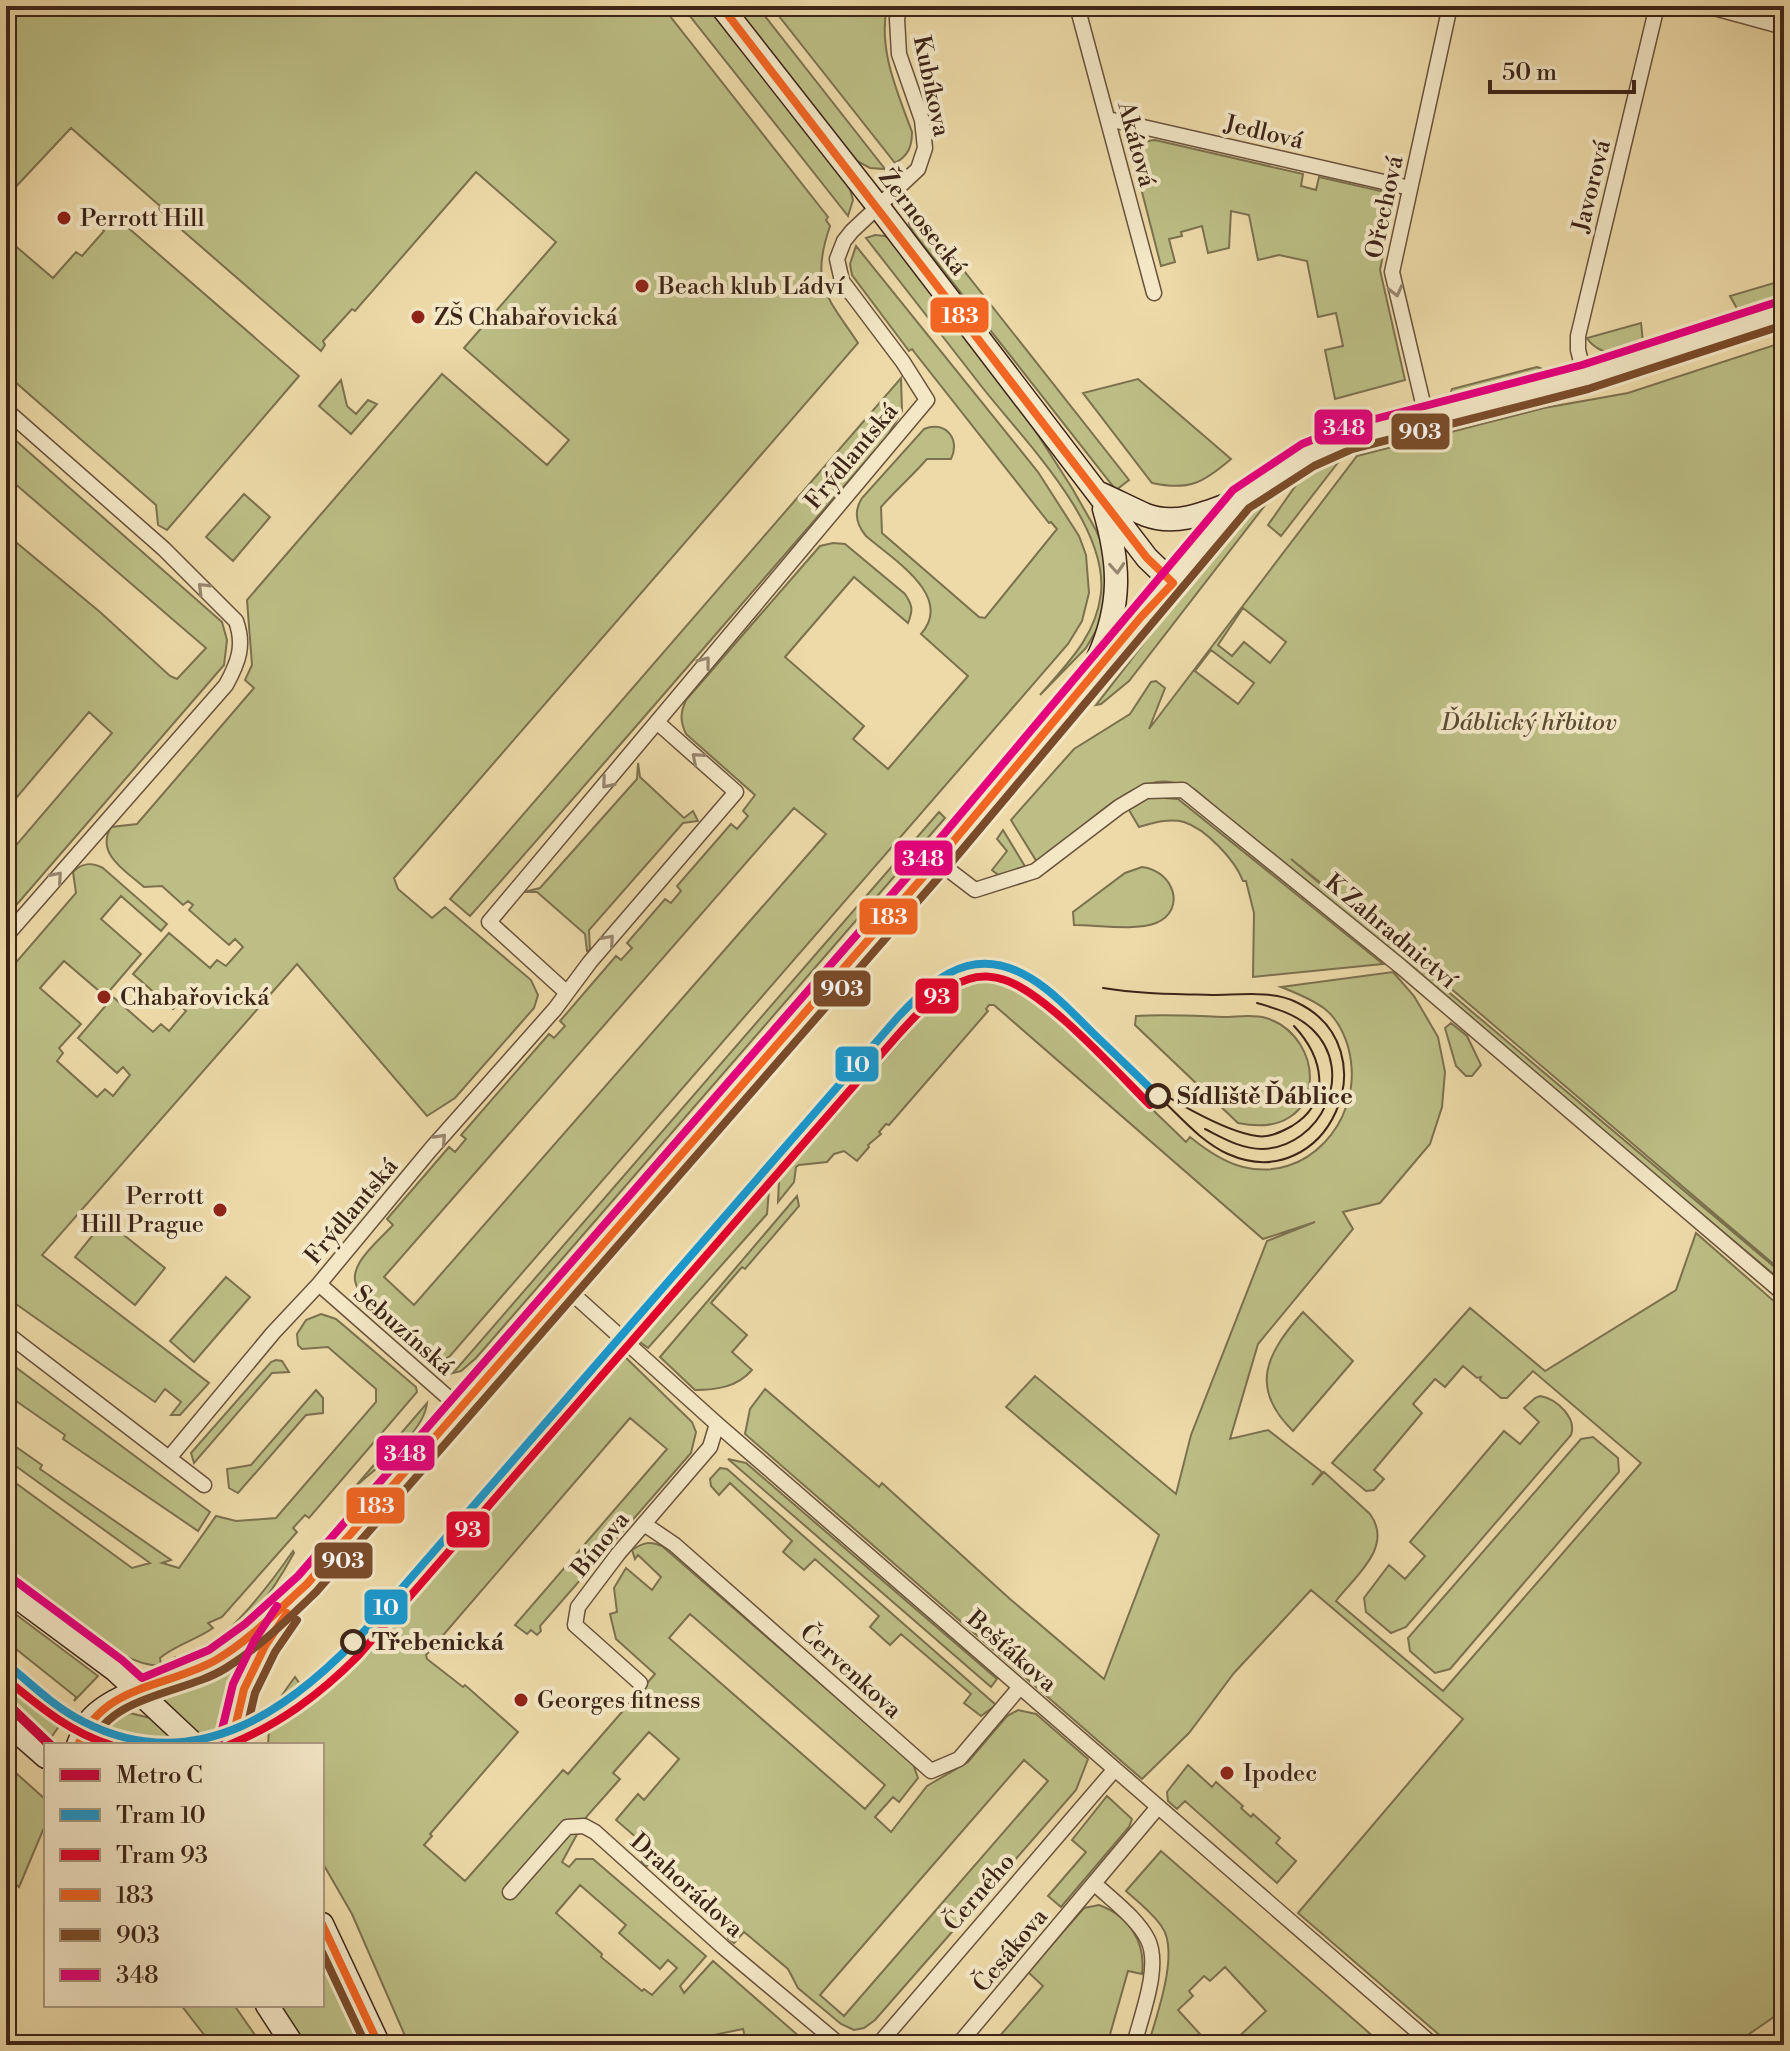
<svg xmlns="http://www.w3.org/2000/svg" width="1790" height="2051" font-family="'Libre Bodoni',serif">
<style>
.green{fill:#bcbe85;stroke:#7c714e;stroke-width:2;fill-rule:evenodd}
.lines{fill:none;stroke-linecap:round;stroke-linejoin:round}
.street-casing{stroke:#69523c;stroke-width:17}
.secondary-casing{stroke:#3d2418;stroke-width:25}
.street{stroke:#f3e7c6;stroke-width:14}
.secondary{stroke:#f3e7c6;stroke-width:22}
.tram{stroke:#3d2418;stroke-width:2}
.bus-1-casing{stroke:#f3e7c6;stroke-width:14}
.bus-2-casing{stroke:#f3e7c6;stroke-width:14}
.bus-3-casing{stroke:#f3e7c6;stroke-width:14}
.bus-1{stroke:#f26522;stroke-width:8}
.bus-2{stroke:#7a4b2a;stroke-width:8}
.bus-3{stroke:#e5007d;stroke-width:8}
.tram-1-casing{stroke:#f3e7c6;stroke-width:14}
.tram-2-casing{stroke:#f3e7c6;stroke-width:14}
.tram-1{stroke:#1998ce;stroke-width:8}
.tram-2{stroke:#e4002b;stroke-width:8}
.metro-1-casing{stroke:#f3e7c6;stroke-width:16}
.metro-1{stroke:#cf003d;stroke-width:10}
.oneway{stroke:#98866f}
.poi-dot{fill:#8f2418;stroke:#f3e7c6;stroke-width:3}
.stop-dot{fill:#f3e7c6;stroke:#3d2418;stroke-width:4}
.labels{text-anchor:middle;stroke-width:8;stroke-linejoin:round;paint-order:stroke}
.street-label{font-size:24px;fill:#3d2418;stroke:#f3e7c6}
.poi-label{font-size:24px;fill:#3d2418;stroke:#f3e7c6;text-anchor:start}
.park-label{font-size:24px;font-style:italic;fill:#5d4a33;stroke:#f3e7c6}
.stop-label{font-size:24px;font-weight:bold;fill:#3d2418;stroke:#f3e7c6;text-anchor:start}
.line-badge{stroke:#f3e7c6;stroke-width:3}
.badge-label{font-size:22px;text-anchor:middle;font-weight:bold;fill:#fff}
</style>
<rect width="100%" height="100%" fill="#eddaa8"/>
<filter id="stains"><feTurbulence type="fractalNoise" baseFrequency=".0025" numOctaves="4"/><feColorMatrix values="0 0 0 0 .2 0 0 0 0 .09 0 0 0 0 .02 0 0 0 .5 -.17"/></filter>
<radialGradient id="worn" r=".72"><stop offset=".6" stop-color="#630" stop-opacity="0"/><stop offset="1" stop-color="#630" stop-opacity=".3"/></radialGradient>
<path class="green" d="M20,6h642l166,211 -2,3 4,6c-20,58 -4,69 28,117l-464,535 4,11 34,29 13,-11 86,73 7,15 -4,13 -79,90 -28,18 -130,-152 -255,291 167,128 -29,32h-9l10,-13 -16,-13 -10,13 -149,-105v-323l70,-81 -3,-21c8,-9 19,-10 30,-4l64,56 -6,7 -40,-35 -20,23 40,35 -36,42 -41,-35 -24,27 41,36 -22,24 4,5 -6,8 40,36 8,-8 8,7 17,-21 -7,-8 -6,6 -39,-35 35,-41 40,35 8,-8 8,7 17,-20 -8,-8 -5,6 -40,-35 36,-41 41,35 7,-8 9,6 17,-19 -8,-8 -6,6 -40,-35 4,-5 -5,-4 -5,4 -21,-19 -18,1c-18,-16 -49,-33 -33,-60l26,-3 117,-136 -9,-8 7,-15 -5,-65 195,-226 105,91 22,-25 -105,-92 92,-106 -80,-70 -121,139 -3,-2 -29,32 2,4 -4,6 -154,-134 -8,-8 1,-3 -89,-78 -61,65 -4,-4v-167z
M682,6h25l142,180 4,14 -5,16z
M732,6h25l128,163 -15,-1 -13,-7z
M771,6h116c-9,44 10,85 25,126 0,15 -4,24 -17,31z
M1155,140l148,34 -2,12 15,4 3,-13 66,15 8,15 -13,63 25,110 -70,19 -10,-49 18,-4 -7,-33 -18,4 -11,-56 -28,-6 -21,5 -9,-45 -18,-4 -2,37 -21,5 -6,-27 -21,6 1,4 -13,3 6,23 -14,4 -28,-109c1,-13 11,-16 22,-17z
M909,207l26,27 194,246 -13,10 -203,-258 -4,-8z
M110,212l189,164 -132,154 -9,-5 -2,-20 -150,-131v-136l47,40 23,-26 6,4 22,-25 -5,-6z
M875,235l10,1 9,6 128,168 50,78 24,42 9,21 3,15 -5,53 -17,29 -46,47c28,-32 56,-59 61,-102 7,-70 -79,-155 -119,-206 -39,-50 -77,-99 -116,-149z
M856,246l182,226 41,64 7,19 3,38 -7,28 -14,23 -618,712 -9,5 -81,-70c-19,-22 19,-50 33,-66l-6,-6 62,-72 6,5 11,-13 -5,-4 88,-101 5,4 11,-12 -5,-5 56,-65 5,4 11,-12 -5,-5 38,-44 6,4 10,-12 -4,-5 54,-62 6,5 11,-13 -5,-5 12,-16 -69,-61c-6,-13 -6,-21 0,-34l134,-154 13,-3 12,1 60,50c8,12 8,16 3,29l-54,-46 -69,80 79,69 -11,13 35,30 80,-93 -47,-42c34,-38 -30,-76 -55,-98 -10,-12 -13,-24 -4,-38l62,-69c21,-9 37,10 27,30h-24c-15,17 -31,31 -46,48l1,26 97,84 6,1 72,-89 -6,-7 -2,1 -134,-170 -3,-4 -3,2 -57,-76 -2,-11zM794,808l32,26 -412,471 -30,-28z
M1784,280v19l-44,15 -10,-18z
M1641,323l2,19c-13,18 -45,14 -56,-4z
M1784,342v931l-349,-298 -144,-116 493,416v8l-590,-494c-12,-4 -24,-9 -37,-7 -43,7 -83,57 -120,80l-26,-42 63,-71 56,-35 21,-32 5,-1 9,7 -16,41 208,-273 187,-48 84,-15zM1243,608l43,34 -16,21 -26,-21 -12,14 -14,-11zM1211,650l43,33 -16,21 -43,-33z
M1537,367l8,3 -6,6 -87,22 -3,-1 3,-8z
M901,378l1,33 -15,26c-139,159 -276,320 -417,479l-20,-17z
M1138,379l93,80c-28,24 -42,32 -79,24l-69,-90z
M341,380l6,26 9,8 12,-14 9,4 -26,30 -32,-28z
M6,432l216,190 5,18 -3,25 -218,252v-60l106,-124 -23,-21 -83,98v-276l94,78 70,64 7,3 29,-31 -200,-172z
M1347,451l-66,85 -13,-11 40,-57z
M1272,493l-6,11 -137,177 -28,23 -5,1c56,-70 110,-151 176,-212z
M244,494l26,23 -37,44 -27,-24z
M638,763l2,14 44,41 9,-7 5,10 -15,2 -94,107 1,20 -3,1 -2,-17 -48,-42h-13l16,-4 97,-109z
M1150,797l28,2 205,165 -130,13 1,-64 -8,-32h-3c-8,-21 -37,-52 -59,-59 -16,-4 -30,1 -45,5l-10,-17z
M939,812l6,6 -469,540 -15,13 -8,2z
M1003,830l23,38 -28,7 -6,-5 15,-19 -10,-12z
M1142,867c32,4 45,43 14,56 -20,8 -60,2 -82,2l-1,-13 52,-39z
M1393,972l21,24 24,41 7,35 -3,35 -12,37 -50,59 -37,9 10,17 -95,115 -28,95 38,-9 54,42 -10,13 12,-13 46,42c24,33 -15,62 -34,87l107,90 198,-228 -108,-92 -26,27h-6l-21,-18 1,-3 -4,1 -14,-12 -18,21 -10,-8 -22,25 9,9 -48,57 10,9 -10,11 -8,1 -34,-28 138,-155 75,63 131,-81 20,-57 88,77v700l-51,35h-282l-153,-132 165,-194 -152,-129 -77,83 -45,60 -47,46 -397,-345 5,-25 15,-20 114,98 3,-4 128,116 94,80 55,-144 -153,-128 29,-31 141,118 15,-59 76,-194 48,-19 -52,17 -269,-234h-5l-3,4 2,2 -99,114 -3,-1 -7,8 2,2 -13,11 1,2 -12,14 -13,-10 -10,3 -7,8 -28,3 -3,2 -2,15 -16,20 1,-22 157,-179 35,-21 37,3 28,14 150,145 4,-5c16,13 33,25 53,30 64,16 116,-45 108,-105 -2,-19 -11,-41 -26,-53 -13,-10 -29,-16 -44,-22z
M1136,1016c29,-2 59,0 87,1 14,0 30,-3 43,1 62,19 63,124 -28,105l-103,-98z
M1451,1023l16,13 14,29 -9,11h-6l-10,-10 -11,-38z
M770,1177l-3,37 -119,134 -16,-12z
M797,1196l2,10 -54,63 -3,-2 -31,36 36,32 -15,17 20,18c-15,17 -35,20 -57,20l-35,-33z
M105,1220l60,48 -30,37 -60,-48z
M226,1277l24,20 -56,65 -24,-21z
M1303,1312l50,49 -60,70c-45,-44 -26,-78 10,-119z
M321,1314l15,5 80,68 1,5 -108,126 -4,-3 -12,13 4,4 -75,85 -14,6 5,5c-17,12 -38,17 -53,30l1,8c-43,-2 -65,-35 -99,-55 -19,-11 -38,-18 -56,-31v-104l126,92 18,-5 -144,-104v-19l36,25 -2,4 131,91 -9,3 17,5 37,-52 20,5 40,-3 100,-116v-13l-48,-42 -26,2 -4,-4 -1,-11 9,-14z
M619,1351l73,71 4,10 -5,21 -151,173 1,5 -4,4 -6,-5 -4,4 -12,-9 152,-176 -37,-31 -204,237 1,4 36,28 2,-2 53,47 -88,102 2,2 -8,9 41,36 98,-111 5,4 87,-100 -39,-35 -6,-25 7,-2 -3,-24 12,-20 26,22 9,-13 -23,-22 -3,4 -3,-9c12,-8 18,-9 30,-4l251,218 5,14 -19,24 -6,-5 -18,20 16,15 36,-46 41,-24 39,-46 11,-6 18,4 52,45 -12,31 -201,230 -11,8 -10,2 -13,-6 -43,-36 -10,-19 -44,-37 -10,11 -6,-5 10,-12 -81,-71 -11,12 -5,-5 11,-11 -36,-31 22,-26 6,6 35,-41 -30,-27 -36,41 7,6 -33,37 -25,46 7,5 7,-8h17l113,97 -26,30 4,7 29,-32 96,84h-62l-4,-16 -34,7 2,9h-302l-57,-131 -30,-52v-117h-54c1,-32 8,-43 27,-68l14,20 6,-5 160,-178 2,1zM690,1614l195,171 -20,24 -196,-171zM1024,1760l24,21 -204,235 -24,-21zM580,1885l46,40 -7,8 41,36 8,-9 9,8 -25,27 -8,-6 -2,2 -41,-34 1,-3 -46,-41z
M6,1360l204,152 -12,19 -135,-92 2,-4 -59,-41z
M276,1360l6,1 7,11 -17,1 -78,90 -3,-10 80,-91z
M316,1390l7,8v15l-17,2 -68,78 -9,-5 -2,-19 24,-4z
M1540,1396c17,3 37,22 31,39l-165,192 -15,6 -25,-21 -2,-14 25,-33 16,14 20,-23 -15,-14 94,-111 16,13 19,-22 -15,-14 11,-10z
M427,1403c-3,30 -50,64 -72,84z
M1593,1437l25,21 1,14 -169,197 -15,4 -25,-22 -2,-13 173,-199z
M728,1459l18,4 251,216 -6,8z
M720,1468l7,1 269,236 -15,11 -17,-13 7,-9 -70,-60 -11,11 -20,-18 9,-11 -64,-57 -11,11 -21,-18 9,-11 -62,-58 -11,12 -8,-9 -1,-7z
M293,1551l1,2c-28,51 -62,97 -122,112l3,-8c38,6 98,-77 118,-106z
M6,1607l92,69 -24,25 2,-4 -70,-56z
M241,1656h4v4l-17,46 -9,39h-10l-46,-46 1,-6 54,-22z
M6,1672l58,47 -16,23 -42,-36z
M130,1713l20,5 29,27h-87c8,-18 20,-25 38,-32z
M6,1764l40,36v23l-27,64 -13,-11z
M1188,1765l24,22 4,-5 27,24 -2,2 10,9 2,-3 27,24 -4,5 20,18 -19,22 -92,-82 -8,8 -9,-8 -1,-9z
M1107,1796l25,23 -3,8 -68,80 -13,-11 38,-44 -14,-12z
M1161,1851l222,194h-153l36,-34 -41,-44 -15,14 -6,-5 -15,15 4,5 -15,14 32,35h-62c8,-27 32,-93 14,-118 -9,-14 -24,-25 -36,-36z
M1099,1905c30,11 47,37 43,69l-14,-3 -21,74h-115l51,-59 -15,-14 56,-64z
M322,1949l46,96h-64l-25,-40h43z
M181,2005h53l28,40h-50z"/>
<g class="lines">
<g class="street-casing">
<path id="street" d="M1077,6l77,287
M1707,6l77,21
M1108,119l302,69
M1585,377l-7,-27v-14l79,-330
M6,410l158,139 72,72c9,25 2,42 -10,64l-220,251
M1426,416l-34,-144 58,-266
M937,861l38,29 60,-19 84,-64 27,-16 37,-1 217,176 384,328
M566,992l-77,-70 438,-522 -24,-38 -61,-81 -5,-22 7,-18 8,-10 66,-62 7,-21 -3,-28 -23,-66 -2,-35 3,-13
M319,1284l141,124
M565,1287l152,137 716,621
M6,1333l198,152
M169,1458l104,-125 46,-49 112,-135 124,-140 35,-47 146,-170 -78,-69
M644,1524l31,21 256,226 28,-12 61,-72
M640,1683l-65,-58 3,-18 40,-53 92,-107 7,-23
M1095,1884c18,17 42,34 53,56 13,27 -7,76 -14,105
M510,1892l57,-65 17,-1 11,6 128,115 117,98
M878,2045l237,-276
M958,2045l200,-238
M1782,2045l2,-2"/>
</g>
<g class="secondary-casing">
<path id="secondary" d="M721,6l156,199 270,353 26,25
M1099,493c16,7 31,15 47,22 32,12 64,-4 94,-15
M1098,658c24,-54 22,-94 6,-149
M6,1589l109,81 80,75
M6,1722l40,35
M78,1745c3,-7 6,-16 10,-22 24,-33 94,-43 128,-63 34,-20 62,-50 91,-76l630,-723 204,-244 32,-34 68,-84 67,-44 40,-17 237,-61 199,-65
M231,1745l13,-56 21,-43 21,-31
M322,1924l57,121
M267,2005l26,40"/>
</g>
<use href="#street" class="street"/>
<use href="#secondary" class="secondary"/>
<path class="tram" d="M1103,988c36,6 72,6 109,7 26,0 60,-5 84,7 98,46 31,196 -68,152 -27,-12 -48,-38 -70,-58
M1136,1074c24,21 89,58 121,62 12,2 24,-4 35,-10 41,-25 31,-69 2,-100
M1205,1129c18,9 36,20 57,20 59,-2 95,-77 50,-120 -16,-15 -35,-20 -55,-26"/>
<g class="bus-1-casing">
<path id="bus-1" d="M78,1745c25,-61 88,-57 138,-85 34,-20 62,-50 91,-76l630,-723 204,-244 32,-34 -26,-25 -426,-552
M231,1745l13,-56 21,-43 22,-33
M322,1924l57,121"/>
</g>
<g class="bus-2-casing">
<path id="bus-2" d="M91,1745c20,-51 94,-51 135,-77 34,-21 62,-49 90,-76l630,-723 303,-361 65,-42 38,-17 236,-60 196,-64
M243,1745l12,-52 20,-41 22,-32
M322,1952l44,93"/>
</g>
<g class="bus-3-casing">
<path id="bus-3" d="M13,1579l109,81 20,18 67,-28 36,-26 53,-48 630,-723 305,-363 69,-46 42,-17 238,-62 198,-64
M219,1742l14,-58 21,-43 23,-35"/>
</g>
<use href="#bus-1" class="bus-1"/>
<use href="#bus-2" class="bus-2"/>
<use href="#bus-3" class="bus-3"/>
<g class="tram-1-casing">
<path id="tram-1" d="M6,1663c25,21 48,44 78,59 114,58 211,-15 286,-97l529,-609c19,-20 41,-43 68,-50 53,-14 96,38 129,70 21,20 42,40 62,60"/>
</g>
<g class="tram-2-casing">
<path id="tram-2" d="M6,1679c33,27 63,53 105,66
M229,1745c51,-21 90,-50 129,-89l539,-620c20,-22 42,-48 72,-57 11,-4 25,-3 36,1 42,14 111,91 145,125"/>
</g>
<use href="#tram-1" class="tram-1"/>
<use href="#tram-2" class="tram-2"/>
<g class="metro-1-casing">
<path id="metro-1" d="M6,1703l44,42"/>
</g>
<use href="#metro-1" class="metro-1"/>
</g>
<defs><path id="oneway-chevron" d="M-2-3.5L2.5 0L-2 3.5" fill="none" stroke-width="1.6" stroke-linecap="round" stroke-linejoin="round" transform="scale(2)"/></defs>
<g class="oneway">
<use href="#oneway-chevron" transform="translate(1396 291) rotate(76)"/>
<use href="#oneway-chevron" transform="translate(1117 568) rotate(86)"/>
<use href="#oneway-chevron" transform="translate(203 588) rotate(-135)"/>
<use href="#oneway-chevron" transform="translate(705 662) rotate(-52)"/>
<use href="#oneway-chevron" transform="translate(697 758) rotate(-139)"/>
<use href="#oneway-chevron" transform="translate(607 783) rotate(130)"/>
<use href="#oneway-chevron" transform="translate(57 877) rotate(-49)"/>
<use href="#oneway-chevron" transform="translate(609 940) rotate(-49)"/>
<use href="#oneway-chevron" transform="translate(441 1139) rotate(-47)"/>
</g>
<g class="poi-dot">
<circle cx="64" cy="218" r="8"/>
<circle cx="642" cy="286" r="8"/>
<circle cx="418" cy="317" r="8"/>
<circle cx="104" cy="997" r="8"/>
<circle cx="220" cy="1210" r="8"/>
<circle cx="521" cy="1700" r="8"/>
<circle cx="1227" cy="1773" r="8"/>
</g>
<g class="stop-dot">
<circle cx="1158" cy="1096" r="11"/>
<circle cx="353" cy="1642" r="11"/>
</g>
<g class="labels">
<g class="street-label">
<text transform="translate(932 86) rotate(78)" y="8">Kubíkova</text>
<text transform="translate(1264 132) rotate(13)" y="8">Jedlová</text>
<text transform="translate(1137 144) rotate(75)" y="8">Akátová</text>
<text transform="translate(1591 186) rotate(-76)" y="8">Javorová</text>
<text transform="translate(1384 207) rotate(-78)" y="8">Ořechová</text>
<text transform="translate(923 222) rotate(52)" y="8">Žernosecká</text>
<text transform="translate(851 456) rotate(-50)" y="8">Frýdlantská</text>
<text transform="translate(1391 931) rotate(40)" y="8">K Zahradnictví</text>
<text transform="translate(351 1211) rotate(-50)" y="8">Frýdlantská</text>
<text transform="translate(404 1330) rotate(41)" y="8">Sebuzínská</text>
<text transform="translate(600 1544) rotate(-51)" y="8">Bínova</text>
<text transform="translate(1012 1651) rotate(41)" y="8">Bešťákova</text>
<text transform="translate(851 1671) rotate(42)" y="8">Červenkova</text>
<text transform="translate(687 1885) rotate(42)" y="8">Drahorádova</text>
<text transform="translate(979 1892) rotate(-49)" y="8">Černého</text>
<text transform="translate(1010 1950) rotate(-50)" y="8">Česákova</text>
</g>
<g class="poi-label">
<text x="80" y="226">Perrott Hill</text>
<text x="658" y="294">Beach klub Ládví</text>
<text x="434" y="325">ZŠ Chabařovická</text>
<text x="120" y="1005">Chabařovická</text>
<text x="204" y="1204" text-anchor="end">Perrott<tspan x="204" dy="28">Hill Prague</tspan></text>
<text x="537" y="1708">Georges fitness</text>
<text x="1243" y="1781">Ipodec</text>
</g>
<g class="park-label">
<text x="1529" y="730">Ďáblický hřbitov</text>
</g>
<g class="stop-label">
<text x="1177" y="1104">Sídliště Ďáblice</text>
<text x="372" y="1650">Třebenická</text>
</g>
</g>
<g class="line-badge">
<rect x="929" y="296" width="61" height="38" rx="8" fill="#f26522"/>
<rect x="1313" y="408" width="61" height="38" rx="8" fill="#e5007d"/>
<rect x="1390" y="412" width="61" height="39" rx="8" fill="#7a4b2a"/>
<rect x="893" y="839" width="61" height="38" rx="8" fill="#e5007d"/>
<rect x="858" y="897" width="61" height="39" rx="8" fill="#f26522"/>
<rect x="812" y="969" width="60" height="39" rx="8" fill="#7a4b2a"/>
<rect x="914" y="977" width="46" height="38" rx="8" fill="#e4002b"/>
<rect x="834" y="1045" width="46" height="38" rx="8" fill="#1998ce"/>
<rect x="375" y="1434" width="61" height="38" rx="8" fill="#e5007d"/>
<rect x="345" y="1486" width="61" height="39" rx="8" fill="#f26522"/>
<rect x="445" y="1510" width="46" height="39" rx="8" fill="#e4002b"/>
<rect x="313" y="1541" width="61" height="39" rx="8" fill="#7a4b2a"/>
<rect x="363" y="1588" width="46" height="38" rx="8" fill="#1998ce"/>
</g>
<g class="badge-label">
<text x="960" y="323">183</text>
<text x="1344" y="435">348</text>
<text x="1420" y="439">903</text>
<text x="923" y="866">348</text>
<text x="889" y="924">183</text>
<text x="842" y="996">903</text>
<text x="937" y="1004">93</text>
<text x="857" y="1072">10</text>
<text x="405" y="1461">348</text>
<text x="376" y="1513">183</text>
<text x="468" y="1537">93</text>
<text x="343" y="1568">903</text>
<text x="386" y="1615">10</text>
</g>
<rect width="1790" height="2051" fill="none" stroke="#eddaa8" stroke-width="32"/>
<rect x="8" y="8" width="1774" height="2035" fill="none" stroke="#3d2418" stroke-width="4"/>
<rect x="16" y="16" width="1758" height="2019" fill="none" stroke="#3d2418" stroke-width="2"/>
<rect x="44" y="1743" width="280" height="264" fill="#f3e7c6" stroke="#aa9980" stroke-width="2"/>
<rect x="60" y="1769" width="40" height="12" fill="#cf003d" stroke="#aa9980" stroke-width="2"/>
<text x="116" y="1783" font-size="24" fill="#3d2418">Metro C</text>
<rect x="60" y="1809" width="40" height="12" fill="#1998ce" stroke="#aa9980" stroke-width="2"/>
<text x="116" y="1823" font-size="24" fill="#3d2418">Tram 10</text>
<rect x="60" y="1849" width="40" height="12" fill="#e4002b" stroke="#aa9980" stroke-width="2"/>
<text x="116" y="1863" font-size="24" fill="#3d2418">Tram 93</text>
<rect x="60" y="1889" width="40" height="12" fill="#f26522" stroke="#aa9980" stroke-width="2"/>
<text x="116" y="1903" font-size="24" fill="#3d2418">183</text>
<rect x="60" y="1929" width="40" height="12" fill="#7a4b2a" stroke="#aa9980" stroke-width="2"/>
<text x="116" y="1943" font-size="24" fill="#3d2418">903</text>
<rect x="60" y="1969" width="40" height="12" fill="#e5007d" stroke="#aa9980" stroke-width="2"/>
<text x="116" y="1983" font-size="24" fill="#3d2418">348</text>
<path d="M1490 80v12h144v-12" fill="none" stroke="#3d2418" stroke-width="4"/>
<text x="1502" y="80" font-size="24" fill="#3d2418" stroke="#f3e7c6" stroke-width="6" paint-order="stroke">50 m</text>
<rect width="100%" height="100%" filter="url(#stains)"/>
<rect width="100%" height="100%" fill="url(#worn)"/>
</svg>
